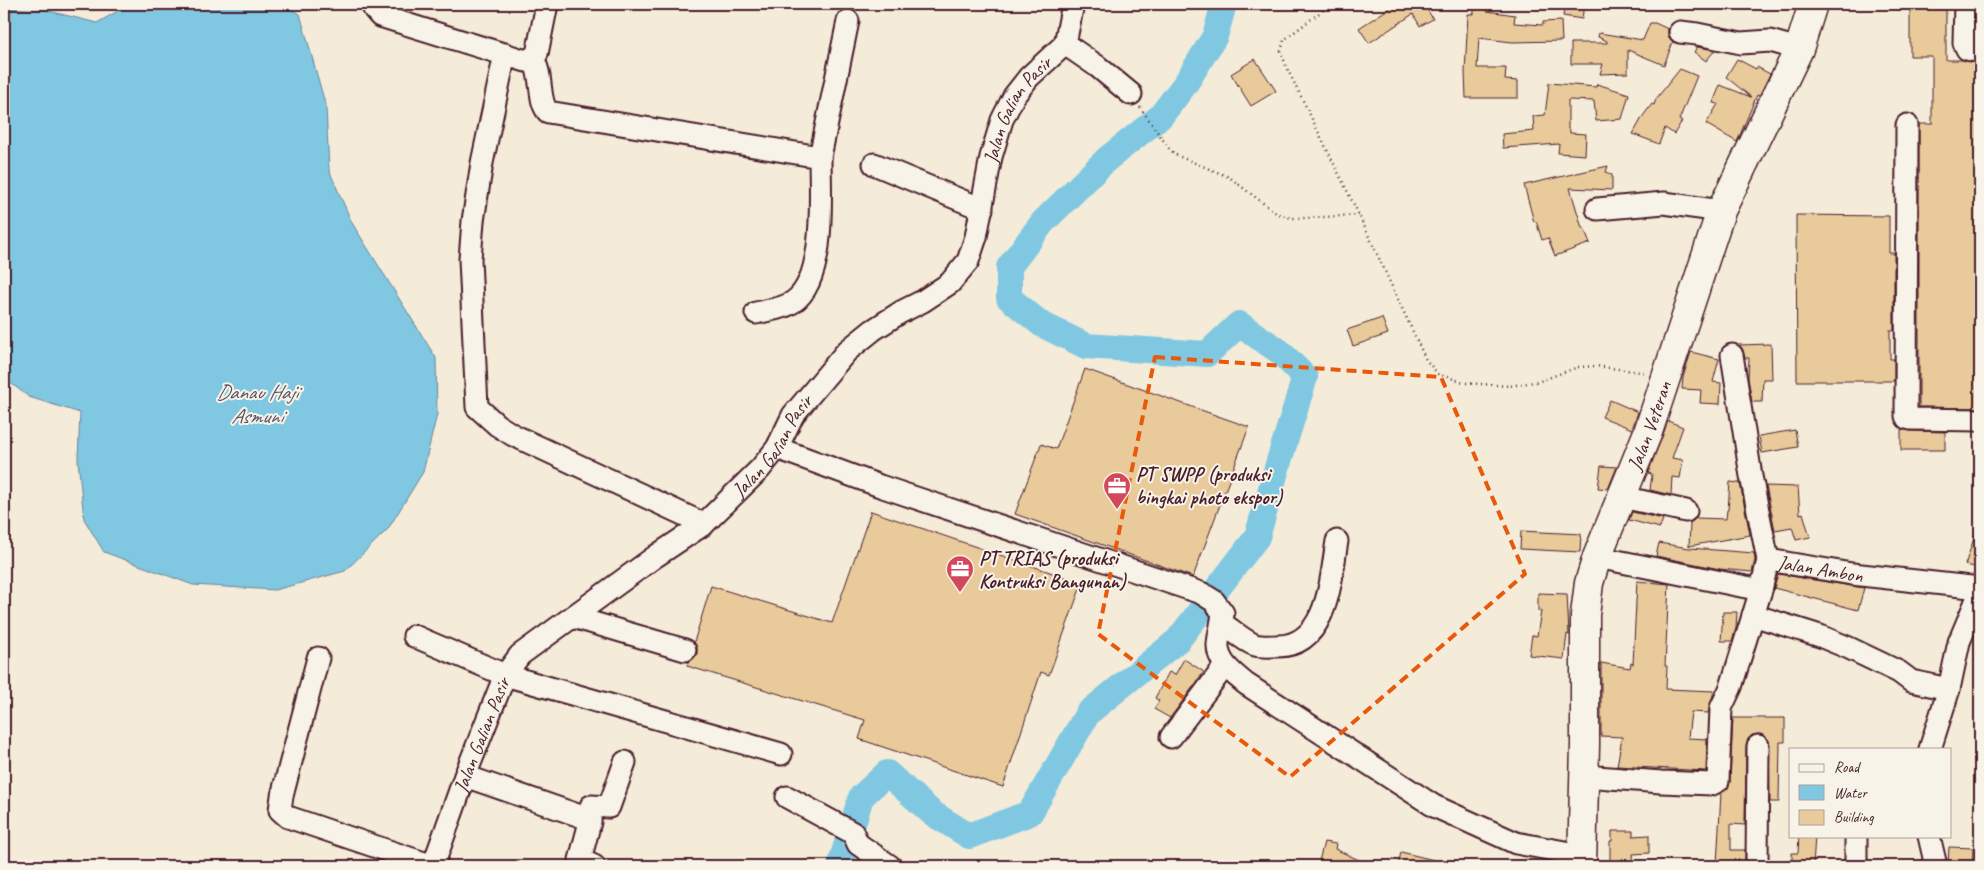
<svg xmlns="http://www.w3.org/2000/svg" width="1984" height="870" font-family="Caveat,sans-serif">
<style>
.water{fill:#80c8e1;stroke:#6a8498}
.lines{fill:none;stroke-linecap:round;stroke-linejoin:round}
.river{stroke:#80c8e1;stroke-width:26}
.building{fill:#e8ca9b;stroke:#4a1f2b}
.minor-casing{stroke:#4a1f2b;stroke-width:25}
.major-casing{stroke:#4a1f2b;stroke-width:31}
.path{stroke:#4a1f2b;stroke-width:2.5;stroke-dasharray:1 4;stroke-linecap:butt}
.minor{stroke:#f7f3e8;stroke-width:21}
.major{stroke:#f7f3e8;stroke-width:28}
.marked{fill:none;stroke:#e8590c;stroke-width:4;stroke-dasharray:10 6;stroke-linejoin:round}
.labels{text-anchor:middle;stroke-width:4;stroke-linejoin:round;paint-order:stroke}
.street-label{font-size:20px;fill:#4a1f2b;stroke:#f7f3e8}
.poi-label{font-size:20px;font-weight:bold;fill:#4a1f2b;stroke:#f7f3e8;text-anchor:start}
.water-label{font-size:21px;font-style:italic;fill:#5a5262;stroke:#f7f3e8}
</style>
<rect width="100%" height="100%" fill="#f4ebd9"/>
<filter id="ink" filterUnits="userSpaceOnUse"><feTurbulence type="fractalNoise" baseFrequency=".02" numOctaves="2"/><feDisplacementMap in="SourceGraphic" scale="10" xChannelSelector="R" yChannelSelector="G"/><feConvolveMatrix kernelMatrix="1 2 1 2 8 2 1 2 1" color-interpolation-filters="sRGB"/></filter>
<g filter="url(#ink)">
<path class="water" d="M130,4h151l19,10 26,93 3,63 23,53 84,135 1,56 -14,58 -35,57 -43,42 -70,19 -82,-5 -89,-33 -20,-33 -6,-59 2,-47 -51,-16 -25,-19v-370l41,2 52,13z"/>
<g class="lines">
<path class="river" d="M840,866l21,-69 26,-24 45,40 37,23 61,-23 58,-100 90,-73 79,-103 22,-76 26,-84 -26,-26 -40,-27 -32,30 -121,-8 -45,-22 -32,-26v-31l34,-45 64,-63 53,-42 26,-34 29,-47 9,-32"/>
</g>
<path class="building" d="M1396,4h32l-3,2 8,13 -13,7 -7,-12 -44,29 -10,-15z
M1474,4h12l1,7 28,4 -1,8 29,2v-3l18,-1 1,20 -50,1 -33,-4 -2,30h29l-1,12 13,1v17h-52l-1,-26 3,-58h6z
M1565,4h19l-2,15 -19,-3z
M1910,4h36v56h16l18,4v344l-61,-1v-283h13v-68h-22z
M1650,23h5l13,6v7l5,6 -9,23 -36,-15v23l-28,1 3,-10h-32v-21h36v-2l-9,-4 1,-4 44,7z
M1697,47l18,3 -9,11 -12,-9z
M1255,59l21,32 -25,15 -20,-32z
M1737,59l19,10 1,-2 13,7 -11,22 -2,-1 -20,47 -31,-18 12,-20 -5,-1 7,-18 31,12 -25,-20z
M1680,69l17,7 -18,44 3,1 -8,13 -9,-6 -6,16 -26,-10 10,-18 9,-12 2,1 2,-6z
M1549,83l47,4 1,-3 32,10 -7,25 -26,2 -2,-20 -26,-1v29l2,1v3l16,1 -1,21 -27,-2 1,-9 -56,4 -1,-14 32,-3 -1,-15 12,-1z
M1608,166l-2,6 6,3v15l-42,-2 12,40h2l6,15 -35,13 -7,-18 -6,2 -6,-19 -2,1 -10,-37z
M1796,215l93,1v37h5v77h-4v29h4v22h-97z
M1382,318l6,16 -35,12 -6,-16z
M1771,344l1,35h-9l-1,23h-10l-4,-24 1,-20h-4l-3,-10 -3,-3z
M1691,352l28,7 -6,23 8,1 -1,21 -20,-1 1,-13 -19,-1 1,-12z
M1085,369l164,58 -56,150 -178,-63 26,-70 15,5z
M1610,400l28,12 -6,17 -30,-12z
M1668,421l15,6 -11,31 11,2 -3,18 -8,-1 -1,18 -21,-5 2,-16 -4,-1z
M1901,429l10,2 34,1v18h-44z
M1795,430l3,17 -36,6 -3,-17z
M1601,466l16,1 -9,22 -10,-1z
M1730,482l10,1 10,52 -61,11 1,-23 6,-5 30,1 1,-9h1z
M1766,486l32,1 2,27 3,-1 7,24 -14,3 -4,-13 -17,3z
M871,511l211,72 -33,92 -8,-3 -38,115 -144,-48 6,-19 -178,-54 1,-4 5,-3 4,-5v-6l-3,-6 17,-56 121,37z
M1632,512l31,7 -3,9 -31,-8z
M1978,526h2v42l-15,-3z
M1521,531l60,3 -1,18 -60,-3z
M1659,543l30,5 65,5 1,7 -3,12 -32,-3 -64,-13z
M1778,574l86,14 -6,22 -84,-22z
M1637,581l32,3 -4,82h2l-1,23 48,2 -6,22 -17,-1 -3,26 19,1 -1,32 -89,-5 5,-29 -21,-1v-73l29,5 1,-5 2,1z
M1538,593l29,1 2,41 -2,-1 -3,25 -35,-4 3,-20 5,1 4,-25h-3z
M1723,612h14l-1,16 -4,13h-11z
M1184,659l20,13 -34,46 -16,-9 5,-8 -4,-3 14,-26 6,3z
M1733,718h52v24h-5l-1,60h-9l-1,-62 -5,-5 -5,-1 -7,1 -4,4 -2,7 -1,79 -14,-1v26h14v15l-28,-1 4,-71 7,-5 2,-6z
M1612,831h21v5l16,-1v18l-16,1 1,12 -24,-2v-23h2z
M1799,836h16l-2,30h-21v-13h6z
M1324,842l12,2 -1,5 37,17h-30l-23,-5z
M1949,847l24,1 -1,18h-24z
M1401,852l41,10v4h-44z"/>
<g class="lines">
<g class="minor-casing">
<g id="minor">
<path d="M376,4l-2,5 6,7 146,45 6,-3 5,-4 10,-50"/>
<path d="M1965,4l-1,39 3,6 13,3"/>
<path d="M1680,32l17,2 44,9 29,-2 29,8"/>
<path d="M1065,44l32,22 34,28"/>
<path d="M505,54l-23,109 -9,58 -3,38 7,148 20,18 16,10 191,89"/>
<path d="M532,58c12,16 5,42 16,54l272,45c0,37 7,122 -27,145 -10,7 -26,8 -37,11"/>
<path d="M1907,125l-1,291 1,2 4,1 69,1"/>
<path d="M820,157l28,-136"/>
<path d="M874,164l108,45"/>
<path d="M1597,209l67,-6 57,8"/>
<path d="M1732,355l19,121 17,84"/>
<path d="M777,448l103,38 321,107 13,8 9,12c-1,10 -4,20 -5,31 -1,18 15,29 28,40l188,122 82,37 65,12"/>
<path d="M1622,497l64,14"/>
<path id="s1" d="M1597,557l164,33 7,-30 84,14 128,14"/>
<path d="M1753,615l67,21 29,12 50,24 12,9 38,8"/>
<path d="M573,617l112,33"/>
<path d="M1222,623c10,7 22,18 33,22 7,2 16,1 23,1 50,0 53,-69 59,-105"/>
<path d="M414,636l91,39 276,79"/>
<path id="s2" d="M318,658l-36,138 -2,14 8,7 145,49 32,-90 40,-101 15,-20 136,-99 48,-32 56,-55 17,-21 16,-33 54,-64 26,-21 28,-18 22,-11 27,-18 18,-22 8,-24 15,-80 11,-37 12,-24 15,-19 36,-33 8,-40"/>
<path d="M1171,737l54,-71"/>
<path d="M1930,749l19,-60 10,-47 21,-50"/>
<path d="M465,776l124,43 1,3 -10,38 14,6"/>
<path d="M1584,776l77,6 51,2 6,-3 3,-73 10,-21 30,-97"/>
<path d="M787,797l66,36 5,11 32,22"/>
<path d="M590,820l1,-14 18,1 16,-45"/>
<path d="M1856,836v30"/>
<path d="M1929,836l7,30"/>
<path d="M1757,866l1,-120"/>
</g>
</g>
<g class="major-casing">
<g id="major">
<path id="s3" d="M1582,866l3,-121v-130l4,-32 8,-26 51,-125 73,-221 78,-162 14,-45"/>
</g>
</g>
<path class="path" d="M1331,4l-47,36 -3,11 5,15 73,149 67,145 12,14 28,9 44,3 30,-5 38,-14 18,-1 51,7
M1140,107l30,43 8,6 51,21 47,36 15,5h14l54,-3"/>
<use href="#minor" class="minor"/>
<use href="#major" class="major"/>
</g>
</g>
<path class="marked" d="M1155,357l286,20 84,197 -235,203 -192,-143z"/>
<defs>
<g id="office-pin" transform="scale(1.4375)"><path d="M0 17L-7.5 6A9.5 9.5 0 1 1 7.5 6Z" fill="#d1495b" stroke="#f7f3e8"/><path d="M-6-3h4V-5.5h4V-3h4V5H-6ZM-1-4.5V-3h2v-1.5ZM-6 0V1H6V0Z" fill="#fff"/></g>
</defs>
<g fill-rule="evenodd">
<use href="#office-pin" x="1117" y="486"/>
<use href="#office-pin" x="960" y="569"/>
</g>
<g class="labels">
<g class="street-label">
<text dy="7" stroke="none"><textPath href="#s2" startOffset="1315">Jalan Galian Pasir</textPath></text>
<text dy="7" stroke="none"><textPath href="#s3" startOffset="452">Jalan Veteran</textPath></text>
<text dy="7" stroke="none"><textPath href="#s2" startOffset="880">Jalan Galian Pasir</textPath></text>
<text dy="7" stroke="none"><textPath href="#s1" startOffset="251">Jalan Ambon</textPath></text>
<text dy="7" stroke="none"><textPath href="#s2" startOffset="460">Jalan Galian Pasir</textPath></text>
</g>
<g class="poi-label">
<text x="1136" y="481">PT SWPP (produksi<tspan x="1136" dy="23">bingkai photo ekspor)</tspan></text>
<text x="979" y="565">PT TRIAS (produksi<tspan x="979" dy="23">Kontruksi Bangunan)</tspan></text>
</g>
<g class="water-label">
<text x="257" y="399">Danau Haji<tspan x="257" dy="24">Asmuni</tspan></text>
</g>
</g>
<rect width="1984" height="870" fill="none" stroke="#f7f3e8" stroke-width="20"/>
<rect x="10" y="10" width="1964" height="850" fill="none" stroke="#4a1f2b" stroke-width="2" filter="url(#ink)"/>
<rect x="1789" y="748" width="162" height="90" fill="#f7f3e8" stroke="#b29e9c"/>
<rect x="1799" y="764" width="25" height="8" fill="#f7f3e8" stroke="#b29e9c"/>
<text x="1834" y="772" font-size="15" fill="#4a1f2b">Road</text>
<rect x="1799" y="785" width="25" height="15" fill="#80c8e1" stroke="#b29e9c"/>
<text x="1834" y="798" font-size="15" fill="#4a1f2b">Water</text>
<rect x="1799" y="810" width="25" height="15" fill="#e8ca9b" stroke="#b29e9c"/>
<text x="1834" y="822" font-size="15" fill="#4a1f2b">Building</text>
</svg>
